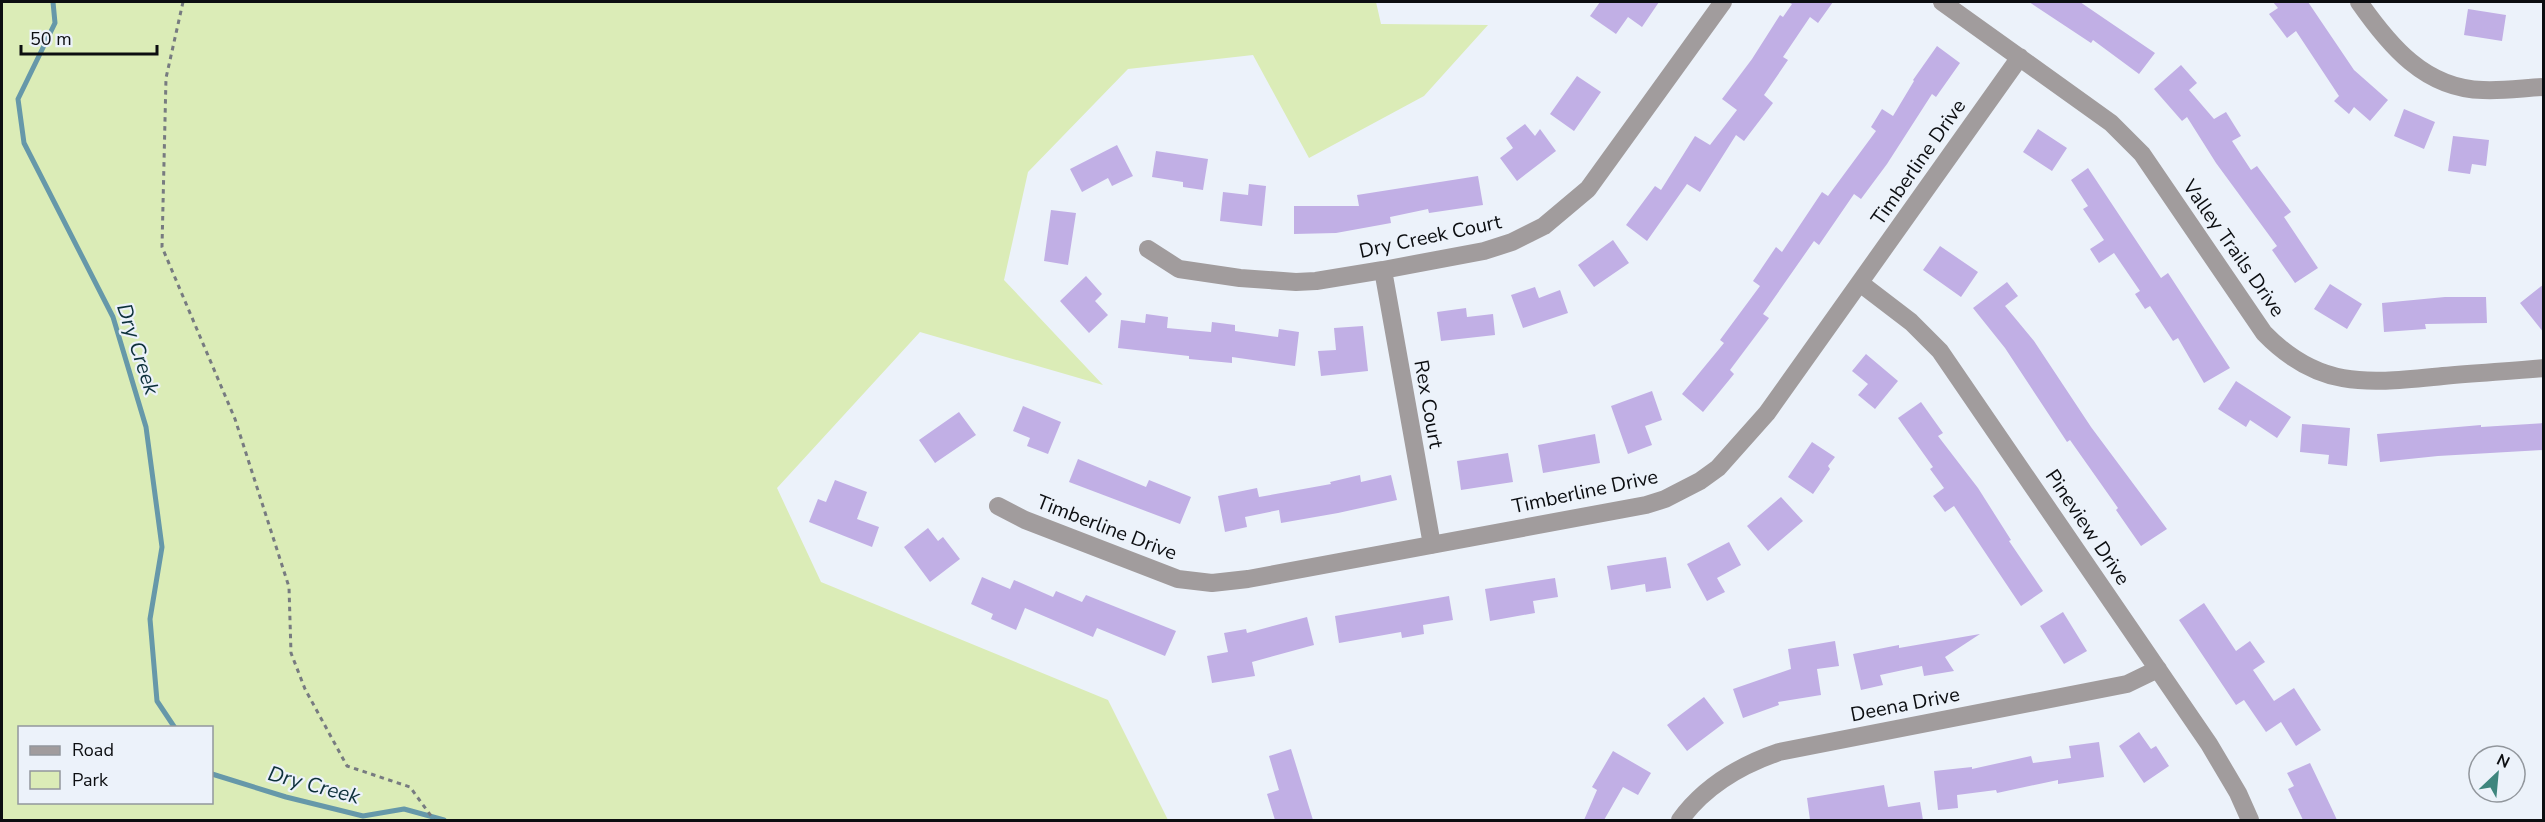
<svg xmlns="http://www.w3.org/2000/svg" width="2545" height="822" font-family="'Nunito Sans',sans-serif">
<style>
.green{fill:#dbecb7;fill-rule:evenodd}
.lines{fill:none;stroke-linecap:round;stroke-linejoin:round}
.stream{stroke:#6698a9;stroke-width:5}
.building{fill:#c1afe5}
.path{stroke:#777b80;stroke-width:3;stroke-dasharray:4.5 4.5;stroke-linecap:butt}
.minor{stroke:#a19c9d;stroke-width:18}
.labels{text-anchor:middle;stroke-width:4.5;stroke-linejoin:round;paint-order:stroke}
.street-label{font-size:20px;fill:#0c0e11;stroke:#ecf2fa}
.water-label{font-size:21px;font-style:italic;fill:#0d303a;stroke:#ecf2fa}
</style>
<rect width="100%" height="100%" fill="#ecf2fa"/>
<path class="green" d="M2,2h1374l5,22 107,1 -64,71 -115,62 -56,-103 -125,14 -100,103 -24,108 99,105 -183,-53 -143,156 44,94 287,118 60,120h-1166zM20,728h192v74h-192z"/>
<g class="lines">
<path class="stream" d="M53,2l2,21 -37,76 6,44 89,174 33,110 16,120 -12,72 7,82 18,27
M212,774l74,23 77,19 41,-7 40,11"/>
</g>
<path class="building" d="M1600,2h59l-17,25 -14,-10 -12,17 -26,-18z
M1788,2h45l-15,21 -8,-6 -27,40 5,3 -24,35 9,8 -29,38 -8,-6 -36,57 -13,-8 -40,57 -21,-16 29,-39 6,4 34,-54 15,9 27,-35 -15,-11 30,-40 28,-44 3,2 9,-13z
M2029,2h51l75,51 -16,21 -46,-34 -2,3z
M2273,2h35l46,68 34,30 -18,21 -16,-14 -5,7 -15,-13 5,-5 -43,-65 -9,7 -18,-24 9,-6z
M2468,9l38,6 -4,26 -38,-6z
M1937,46l23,17 -24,34 -4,-3 -45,70 -26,35 -7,-5 -35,51 -5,-4 -51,73 6,4 -39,52 4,4 -31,38 -21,-18 42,-51 -4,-3 40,-54 -7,-5 23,-34 6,5 40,-60 6,4 48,-65 -5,-4 11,-18 11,7 21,-35 -1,-1z
M2181,65l16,18 -8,7 25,29 12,-7 15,24 -9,5 19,29 6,-4 34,46 -7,5 34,51 -23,15 -23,-33 5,-4 -61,-83 -29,-46 -5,4 -28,-32z
M1577,76l24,16 -27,39 -24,-17z
M2404,109l31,13 -11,27 -30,-13z
M1525,124l10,12 5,-7 16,22 -39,30 -17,-23 13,-10 -7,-10z
M2038,129l29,19 -15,23 -29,-19z
M2453,136l36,4 -3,26 -14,-2 -2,10 -22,-3z
M1117,145l16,31 -21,10 -4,-8 -26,14 -12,-23z
M1156,151l52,8 -5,31 -20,-3v-5l-31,-5z
M2088,168l73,110 7,-5 62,95 -26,15 -26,-45 -5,3 -23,-35 -5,3 -10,-15 5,-3 -26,-38 -15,10 -9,-14 14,-9 -21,-31 5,-3 -17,-26z
M1478,176l5,29 -54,8 -1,-4 -38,8 1,6 -55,10 -42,1v-28h65l-2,-11z
M1249,184l17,2 -4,40 -42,-5 3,-29 25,3z
M1051,210l25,3 -8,52 -24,-4z
M1613,240l16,23 -35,24 -16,-22z
M1940,246l38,26 -17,25 -38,-27z
M1086,276l16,18 -7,7 13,14 -19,18 -29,-32z
M2007,282l11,14 -13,10 29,35 57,86 76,102 -26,17 -25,-36 2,-2 -48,-68 -3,2 -62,-94 -32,-40z
M2330,284l32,20 -15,25 -33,-20z
M2544,284v49l-24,-30z
M1535,287l4,11 21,-8 8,23 -45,15 -12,-33z
M2445,297h41l1,26 -62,1 1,5 -42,3 -2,-29z
M1466,308l1,9 26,-3 2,21 -54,6 -4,-29z
M1146,314l22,3 -1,11 44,4 1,-10 23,3v6l43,6 1,-8 20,3 -4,34 -63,-9v6l-43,-4v-3l-71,-8 3,-28 24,3z
M1363,326l5,45 -47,5 -3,-25 18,-1 -2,-22z
M1866,354l32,27 -23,28 -17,-14 10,-11 -16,-13z
M2236,381l55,36 -14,21 -27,-18 -4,7 -28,-18z
M1652,391l10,29 -17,6 7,19 -24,9 -17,-48z
M1921,402l22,31 -5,3 40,52 33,52 -2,1 34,50 -22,15 -67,-100 -9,6 -12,-16 11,-8 -14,-19 3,-2 -35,-49z
M1023,406l38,16 -13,32 -21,-8 3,-8 -17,-7z
M959,412l17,23 -41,28 -16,-23z
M2544,423v27l-106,6 -58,6 -3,-28 104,-9v2z
M2302,424l48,4 -3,38 -19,-2 1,-9 -29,-3z
M1595,434l5,29 -57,10 -5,-28z
M1812,442l23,15 -7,9 2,3 -17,25 -25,-17z
M1508,453l5,29 -52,8 -4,-29z
M1078,459l68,28 3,-7 42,17 -11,27 -111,-42z
M1360,475l1,7 30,-7 6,25 -59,13 -57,10 -2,-13 -34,7 2,10 -22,5 -7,-36 39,-8 2,9 72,-13 -1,-2z
M835,480l32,12 -10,27 22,8 -7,20 -63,-25 9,-23 8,3z
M1781,497l22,24 -35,30 -21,-25z
M928,528l10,13 5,-4 17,22 -30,23 -26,-35z
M1729,542l12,23 -24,13 8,14 -18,9 -20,-37z
M1666,557l5,31 -25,4 -1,-8 -34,6 -4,-24z
M982,577l28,12 4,-9 39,17 3,-6 26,11 4,-7 90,36 -11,25 -68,-28 -4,9 -68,-29 -9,22 -25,-11 2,-5 -22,-10z
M1555,578l3,19 -25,4 2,12 -45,8 -5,-32z
M1449,596l4,24 -30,5 1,9 -22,4 -1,-6 -62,11 -4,-27z
M2204,603l32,48 14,-10 15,21 -12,8 21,31 20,-13 27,42 -25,16 -15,-24 -15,10 -22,-32 -8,5 -57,-85z
M2063,612l24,39 -23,13 -24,-38z
M1307,617l7,28 -62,17 3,14 -43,7 -5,-27 21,-4 -4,-19 22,-4 1,4z
M1980,634l-35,23 9,14 -30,5 -2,-10 -42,9 3,10 -22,5 -8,-36 46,-9v3z
M1835,641l4,25 -22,3 4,26 -43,7 1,3 -36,13 -10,-29 58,-20 -3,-20z
M1704,697l20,26 -37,28 -20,-26z
M2139,732l12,17 5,-3 13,20 -25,17 -25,-37z
M2099,742l5,35 -46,7v-4l-61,13 -1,-3 -39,5 1,13 -20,2 -4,-39 38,-4v2l59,-13 2,7 38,-5 -2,-12z
M1291,749l22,71h-38l-8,-26 12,-4 -10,-34z
M1613,751l38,22 -13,22 -15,-8 -19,33h-20l13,-30 -5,-3z
M2310,763l21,44 6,13h-34l-15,-31 6,-3 -7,-13z
M1884,785l4,22 32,-5 3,18h-113l-3,-22z"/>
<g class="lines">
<path class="path" d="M183,2l-17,76 -4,169 73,172 54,168 2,66 14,36 42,77 63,21 24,33"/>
<path class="minor" d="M1942,2l169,121 31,31 122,179c56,58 106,50 179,43 33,-3 67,-5 101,-8
M2359,2c30,43 66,87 124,88 20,1 40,-2 61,-3
M1148,249l31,20 61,9 56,4 20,-1 67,-11 101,-19 28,-9 32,-16 44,-37 135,-187
M1383,270l49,275
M1860,283l51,39 29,29 269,393 29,49 12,27
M998,506l27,14 153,59 34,4 36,-4 398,-74 19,-6 35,-18 18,-13 49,-55 253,-356
M1680,820c24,-33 61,-55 99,-68l348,-68 31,-15"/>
</g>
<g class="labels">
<g class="street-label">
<text transform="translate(1918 162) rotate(-55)" y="7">Timberline Drive</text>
<text transform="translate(1430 236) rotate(-12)" y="7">Dry Creek Court</text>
<text transform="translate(2234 248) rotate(55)" y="7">Valley Trails Drive</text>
<text transform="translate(1429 404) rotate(80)" y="7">Rex Court</text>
<text transform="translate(1585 491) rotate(-12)" y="7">Timberline Drive</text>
<text transform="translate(1107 527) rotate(21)" y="7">Timberline Drive</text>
<text transform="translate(2088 527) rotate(56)" y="7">Pineview Drive</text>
<text transform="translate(1905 704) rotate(-11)" y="7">Deena Drive</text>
</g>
<g class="water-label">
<text transform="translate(138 349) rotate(72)" y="7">Dry Creek</text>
<text transform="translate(314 785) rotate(15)" y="7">Dry Creek</text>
</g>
</g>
<rect width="2545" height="822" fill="none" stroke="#0c0e11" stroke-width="6"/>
<rect x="18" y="726" width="195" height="78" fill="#ecf2fa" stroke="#92979d" stroke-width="1.5"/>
<rect x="30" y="746" width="30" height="9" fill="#a19c9d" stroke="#92979d" stroke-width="1.5"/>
<text x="72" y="756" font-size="18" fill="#0c0e11">Road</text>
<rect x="30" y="771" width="30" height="18" fill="#dbecb7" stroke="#92979d" stroke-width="1.5"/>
<text x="72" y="786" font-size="18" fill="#0c0e11">Park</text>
<g transform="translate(2497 774) rotate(26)"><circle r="28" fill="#ecf2fa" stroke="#92979d" stroke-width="1.5"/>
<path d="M0-4.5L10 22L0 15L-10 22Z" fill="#3f867e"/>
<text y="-9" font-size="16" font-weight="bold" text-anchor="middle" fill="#0c0e11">N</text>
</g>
<path d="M21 45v9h136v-9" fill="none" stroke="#0c0e11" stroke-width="3"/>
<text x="30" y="45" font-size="18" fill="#0c0e11" stroke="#ecf2fa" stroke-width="4.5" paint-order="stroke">50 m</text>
</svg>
